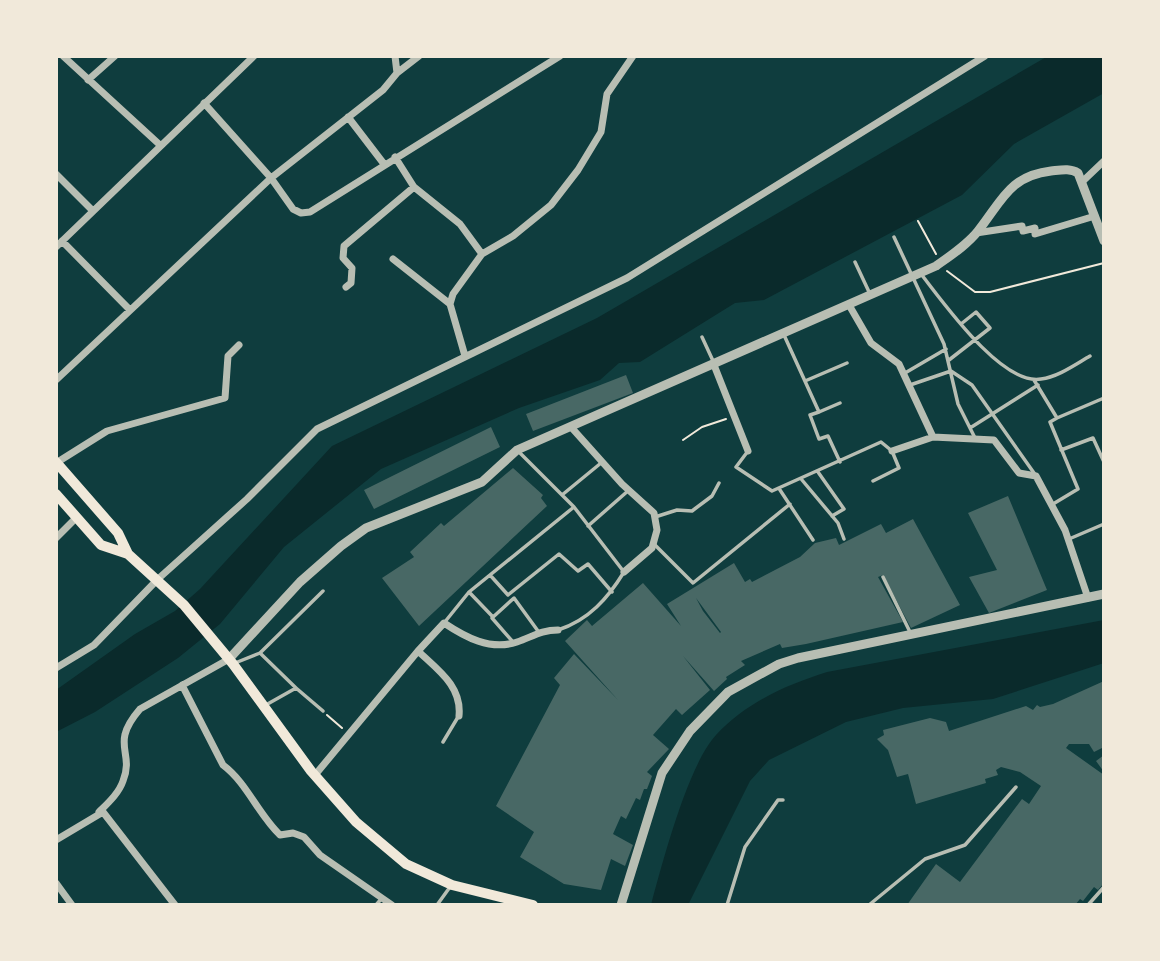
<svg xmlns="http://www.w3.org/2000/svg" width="1160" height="961" font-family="Ubuntu,sans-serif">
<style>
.water{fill:#0a2a2b}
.building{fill:#486865;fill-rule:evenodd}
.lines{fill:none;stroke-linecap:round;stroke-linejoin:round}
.path{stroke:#f1e9da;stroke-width:2}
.service{stroke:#b8beb3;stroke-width:3.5}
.minor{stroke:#b8beb3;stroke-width:7}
.tertiary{stroke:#b8beb3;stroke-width:9}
.secondary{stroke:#f1e9da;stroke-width:10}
</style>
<rect width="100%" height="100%" fill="#0f3d3e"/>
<path class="water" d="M1048,56h56v37l-90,51 -52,51 -198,105 -29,3 -95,59 -21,1 -19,17 -81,28 -138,61 -97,78 -64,77 -42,34 -83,54 -39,20v-42l79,-56 40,-23 25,-22 132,-143 265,-128z
M1104,620v43l-111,36 -90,9 -57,14 -77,38 -19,21 -62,124h-37c11,-41 37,-140 65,-170 31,-33 70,-50 111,-63z"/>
<path class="building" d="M626,375l7,18 -100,38 -7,-17z
M491,427l9,20 -126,62 -10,-19z
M513,468l30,27 -2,3 6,8 -128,120 -37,-48 32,-21 -4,-5 31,-29 3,3z
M1008,496l39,94 -58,23 -20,-36 28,-7 -29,-57z
M913,519l47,86 -49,23 -28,-53 -5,2 25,45 -97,22 -24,4 -2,-4 -39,17 4,4 -19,12 1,2 -13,12 -31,-35 27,34 -28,25 -6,-6 -23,26 16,14 -22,23 5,4 -5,13h-3l-4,11 -4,-2 -10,21 -5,-3 -8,18 20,11 -8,21 -14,-7 -10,31 -37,-6 -44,-27 14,-25 -38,-26 64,-121 -6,-7 20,-24 44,46 -53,-59 22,-21 5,6 51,-43 38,43 -14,-22 67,-41 11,19 5,-3 2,3 48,-25 15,-14 21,-5 3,7 42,-21 5,9zM696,598l25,34 -1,1 -17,-22z
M1104,681v66l-10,5 -5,-8h-20l-3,4 38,27v108l-6,7 -4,-3 -11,14 -3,-2 -5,6h-168l29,-41 24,18 62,-83 7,5 12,-18 -21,-14 -19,-5 -5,3 2,5 -13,4 1,4 -70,21 -8,-30 -11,3 -9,-27 -11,-11 7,-4 -1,-5 47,-12 16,4 3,9 77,-25 7,4 4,-5 3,2 13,-3z
M1104,755v17l-8,-11z"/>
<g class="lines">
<path class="path" d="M918,221l18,33
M947,271l28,21h15l114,-29
M683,440l19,-13 24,-8
M327,715l15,13"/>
<path class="service" d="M894,237l50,107 14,60 17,34
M855,262l15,32
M921,274c22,28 81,112 120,105 17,-2 35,-15 49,-23
M784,335l35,77 21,-9
M702,337l12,26
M949,360l41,-32 -14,-16 -15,12
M905,373l41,-24
M1034,380l23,38 47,-20
M805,381l42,-18
M910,385l41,-14 21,14 62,88
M819,412l-9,3 9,24 9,-3 12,26
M970,428l68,-43
M1061,450l32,-12 11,24
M518,451l56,56 50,65c-16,26 -35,48 -66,58
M748,451l-12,16 36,24 109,-49 11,9 7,17 -26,13
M818,472l26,37 -12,7
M802,480l36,43 6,16
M780,490l33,50
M562,495l39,-32
M1053,504l25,-15 -28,-67 7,-4
M655,517l22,-7 15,1 20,-15 7,-13
M588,526l41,-36
M1069,539l35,-15
M654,544l39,39 97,-79
M490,575l18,20
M883,577l27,55
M469,592l24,25
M508,595l51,-41 19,17 10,-7 24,28
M444,623l25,-31 105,-85
M513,642l-21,-24 22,-20 24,33
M260,653l63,-62
M235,663l25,-10 36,35
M264,706l32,-18 27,23
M443,742l15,-25
M376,905l6,-7
M437,905l13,-18
M727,905l18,-58 33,-47h5
M869,905l56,-46 40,-14 51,-58
M1088,905l16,-18"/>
<path class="minor" d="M63,56l97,89
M397,73l22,-17
M88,80l27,-24
M204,103l67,75 22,31 8,4 9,-1 250,-156
M348,117l36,47
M395,157l19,30 46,37 22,30
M56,174l36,36
M1083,181l21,-20
M976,233l46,-7 1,5 12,-3v6l60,-18
M62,241l68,69
M56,247l198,-191
M393,259l57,45
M346,287l5,-4 1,-15 -9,-10 1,-12 70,-59
M849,305l22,38 28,21 34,73
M465,356l-15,-52 3,-10 29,-40 31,-18 38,-31 27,-35 23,-38 6,-38 26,-38
M714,365l34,86
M56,380l215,-202 112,-88 14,-17 -2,-17
M571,427l51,57 32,29 3,17 -5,18 -28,24
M892,451l41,-14 61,3 25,33 17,3 29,54 23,68
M56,463l51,-32 118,-33 3,-42 11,-11
M56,538l21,-21
M418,651l26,-28c21,14 46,28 73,19 15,-5 24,-12 41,-12
M56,668l38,-23 64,-66 89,-80 70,-70 310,-151 358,-222
M182,685l41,80c24,18 35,49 57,70l13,-2 11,4 16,18 72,50
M315,775l103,-124c20,19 44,35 41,65
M99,812c9,-9 20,-19 24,-31 12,-30 -14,-36 17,-72l89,-50
M56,840l47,-28 72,93
M56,883l16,22"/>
<path class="tertiary" d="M229,659l71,-77 41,-36 25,-18 116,-46 35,-32 419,-184c14,-10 31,-21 42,-35 24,-30 31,-55 73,-60 10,-1 19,-3 27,2l26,68
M621,905l41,-132 28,-42 38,-39 51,-28 19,-6 306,-64"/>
<path class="secondary" d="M56,462l62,71 10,21
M56,494l45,51 27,9 56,51 49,59 78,107 45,51 50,42 46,21 81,20"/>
</g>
<rect width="1160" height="961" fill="none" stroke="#f1e9da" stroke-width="116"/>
</svg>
